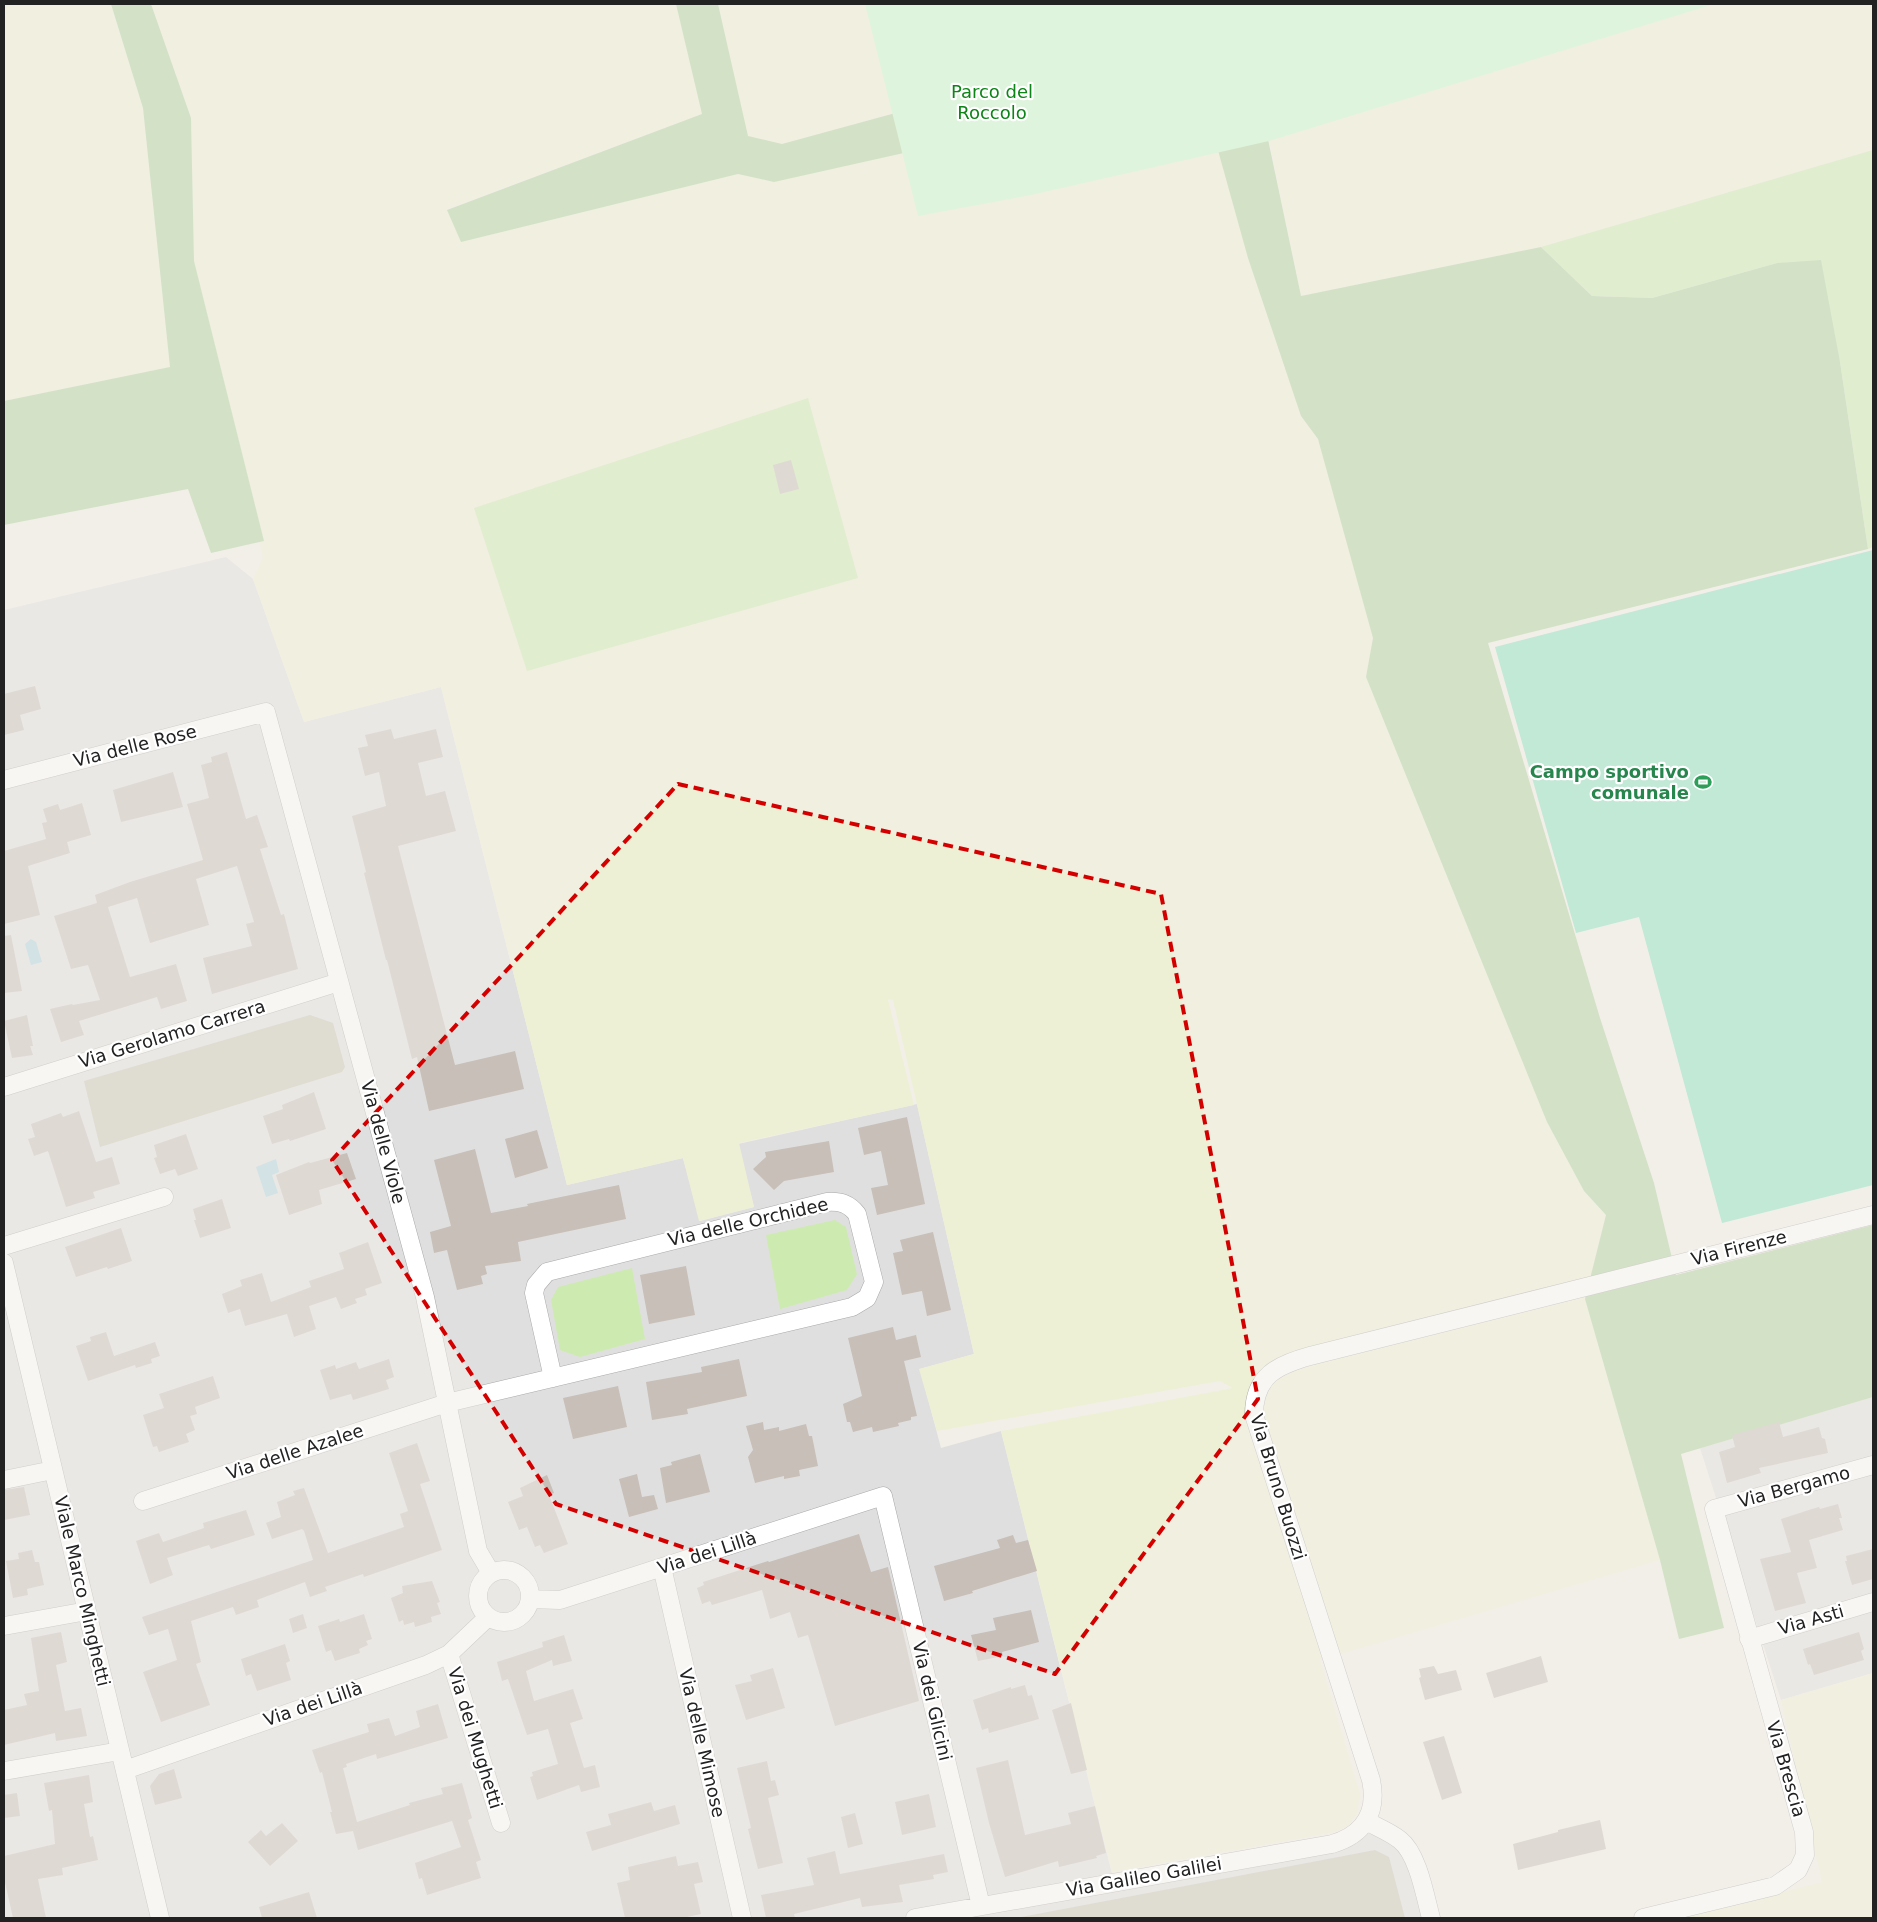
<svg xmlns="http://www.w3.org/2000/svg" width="1877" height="1922" font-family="'DejaVu Sans',sans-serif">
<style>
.residential{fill:#e0dfdf}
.construction{fill:#c7c7b4}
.farmland{fill:#eef0d5}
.grass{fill:#cdebb0}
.forest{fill:#add19e}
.park{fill:#c8facc}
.pitch{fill:#88e0be}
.water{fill:#aad3df}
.building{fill:#c7bfb8}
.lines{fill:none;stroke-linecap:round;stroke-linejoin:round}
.minor-casing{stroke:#a9a9a9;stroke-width:19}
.minor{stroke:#fff;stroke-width:18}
.marked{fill:none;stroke:#d40000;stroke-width:4;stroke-dasharray:10 6;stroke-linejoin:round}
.labels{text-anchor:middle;stroke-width:4.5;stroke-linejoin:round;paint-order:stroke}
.park-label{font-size:18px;fill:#0c8416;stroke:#fff}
.street-label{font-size:18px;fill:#222;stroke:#fff}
.leisure-label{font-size:18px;font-weight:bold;fill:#27864d;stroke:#fff;text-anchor:end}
</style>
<rect width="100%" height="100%" fill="#f2efe9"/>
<path class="residential" d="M226,557l27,22 51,143 137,-35 126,498 116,-27 17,63 54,-14 -16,-63 179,-40 57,250 -54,15 21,79 60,-17 112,447 -216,40h-733l-154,-659 -6,-34v-615z
M4,1267l152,651h-152z
M1873,1397v276l-92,27 -81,-252z
M1366,1827l41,26 20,65h-489l399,-72z"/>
<path class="construction" d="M310,1015l23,8 12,44 -3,5 -242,75 -16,-66z
M1375,1850l14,7 16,61h-389z"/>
<path class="farmland" d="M4,4h107l32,104 27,259 -166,34z
M151,4h525l26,110 -254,95 13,33 277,-68 36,8 245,-103 -237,65 -35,-8 -29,-132h462l121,412 17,23 25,87 30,112 -7,39 181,445 37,69 22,24 -21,84 75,261 -340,100 40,134 -3,20 -8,11 -14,7 -223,40 -111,-441 232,-43 -13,-7 -283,50 -18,-62 55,-15 -81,-354 -5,-1 26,106 -175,38 15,64 -55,14 -16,-63 -116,27 -126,-498 -137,35 -51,-143 10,-22 -69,-296 -3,-143z
M1236,4h637v146l-332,97 -240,49 -32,-155z
M1873,1673v245h-195l144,-36 -41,-182z"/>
<path class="grass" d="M1873,150v397l-5,2 -28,-187 -63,-99 -125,35 -60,-2 -51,-49z
M808,398l50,180 -331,93 -53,-163z
M835,1220l11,7 11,47 -10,16 -67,19 -14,-74z
M632,1268l13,71 -65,18 -20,-7 -9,-50 7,-13z"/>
<path class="forest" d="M111,4h40l40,114 3,143 70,280 -53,12 -23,-64 -184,36v-124l166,-34 -27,-259z
M676,4h42l30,132 34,8 238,-65 14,45 -260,58 -36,-8 -277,68 -14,-32 255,-96z
M1261,106l40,190 240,-49 51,49 60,2 125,-35 44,-3 19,102 28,187 -380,94 112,375 54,165 22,92 197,-50v172l-192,57 43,174 -45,11 -19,-79 -75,-261 21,-84 -22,-24 -37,-69 -181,-445 7,-39 -55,-199 -17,-23 -53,-158 -39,-140z"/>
<path class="park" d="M865,4h849l-445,137 -238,54 -113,21z"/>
<path class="pitch" d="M1873,550v635l-151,38 -83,-306 -63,16 -81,-286z"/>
<path class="water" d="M31,939l5,3 6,20 -11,3 -6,-21z
M276,1159l3,13 -7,3 6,18 -12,4 -10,-30z"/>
<path class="building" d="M791,460l8,29 -19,5 -7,-29z
M35,686l6,23 -21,6 4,15 -20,5v-41z
M391,729l3,10 42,-10 7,28 -25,6 8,33 19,-5 11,40 -58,15 57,219 60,-14 9,38 -95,22 -12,-54 -5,2 -25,-99h-1l-22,-87 2,-1 -14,-56 34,-10 -7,-34 -14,4 -7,-28 10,-2 -3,-11z
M227,752l19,67 11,-4 11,32 -8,2 21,66 3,-1 14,55 -86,25 -9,-36 49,-12 -6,-22 8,-2 -17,-56 -41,13 13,46 -59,18 -13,-45 -29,9 22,70 46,-13 11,37 -26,8 -4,-12 -78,24 5,14 -23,7 -11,-33 22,-5 1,1 27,-5 -12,-35 -17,4 -17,-53 43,-13 -2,-8 35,-13 73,-22 -16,-56 22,-6 -8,-33 11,-3 -1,-5z
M173,772l10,35 -62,15 -8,-32z
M82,803l9,32 -24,7 3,11 -42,13 12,49 -36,9v-73l42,-12 -4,-16 5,-1 -4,-13 15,-5 2,6z
M11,935l11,56 -18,2v-57z
M27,1015l6,31h-3l3,9 -21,3 -8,-37z
M314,1092l12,37 -36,12 -1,-2 -17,5 -9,-28 20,-7 -1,-4z
M79,1111l17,51 16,-5 8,27 -27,8 2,6 -29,9 -18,-56 -14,5 -6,-17 7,-2 -4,-13 30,-11 2,4z
M907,1117l18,87 -48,11 -6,-27 17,-3 -7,-34 -17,4 -6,-27z
M537,1130l11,38 -33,10 -10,-39z
M186,1134l12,35 -20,7 -3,-7 -15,5 -6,-16 3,-1 -3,-12z
M829,1141l5,31 -50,9 -10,9 -21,-21 13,-12 -1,-5z
M475,1149l16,64 37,-7 -1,-2 92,-19 7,34 -108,23 3,19 -36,5 2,8 -6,2 2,8 -26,6 -10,-40 -13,3 -4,-21 21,-6 -17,-66z
M347,1153l9,26 -37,11 3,14 -33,11 -13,-40 33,-13 1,1z
M222,1199l9,29 -31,10 -6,-18h2l-3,-11z
M121,1228l11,33 -24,8 -1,-2 -31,10 -11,-30z
M933,1232l18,78 -24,6 -5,-25 -20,4 -9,-42 10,-2 -3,-11z
M368,1242l14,41 -17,6 2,6 -12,4 2,4 -16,6 -5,-12 -27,9 7,23 -22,8 -7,-23 -42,12 -5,-17 -12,4 -6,-19 20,-8 -2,-6 22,-7 9,29 40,-15 -2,-6 35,-12 -5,-16z
M686,1266l9,49 -46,9 -9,-49z
M893,1327l3,13 20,-5 5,22 -17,4 13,55 -6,1v3l-13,3 1,3 -26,6 -1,-5 -19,5 -3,-10h-3l-4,-18 19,-8 -14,-58z
M106,1332l8,24 41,-14 5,14 -9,3 1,4 -16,5 -1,-3 -47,16 -12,-35 15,-5 -1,-4z
M389,1359l5,18 -8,3 3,9 -36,11 -2,-6 -21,6 -10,-30 15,-5 1,4 20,-7 3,7z
M739,1359l8,37 -60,13 1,5 -36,6 -6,-38 56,-10 -1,-5z
M213,1376l7,22 -25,9 2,7 -7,2 5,14 -9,4 3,8 -30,10 -2,-6 -4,1 -10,-32 21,-7 -5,-14z
M618,1386l9,41 -54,12 -10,-41z
M763,1422l1,8 15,-3v4l27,-7 3,12h3l6,30 -19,4 1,6 -16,3v-3l-29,7 -7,-26 5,-7 -7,-24z
M1779,1422l4,15 36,-10 3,11 3,1 3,14 -69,15 2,5 -34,10 -8,-31 16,-5 -3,-12z
M417,1443l13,38 -10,3 22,66 -78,27 -1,-3 -38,13 2,4 -17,6 -5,-15 -48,18 2,7 -23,8 -3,-8 -42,14 10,41 -5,2 14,41 -49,17 -18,-50 34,-12 -9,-31 -19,6 -7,-18 171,-57 -9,-29 -2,-2 -30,10 -6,-16 15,-6 -4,-15 18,-7 -2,-4 11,-3 24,65 76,-26 -4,-13 8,-3 -19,-58z
M700,1454l10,38 -44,11 -6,-35 12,-3 -1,-3z
M637,1474l5,23 12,-2 4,14 -29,8 -10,-38z
M547,1475l7,18 -5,2 19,49 -24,9 -4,-8 -5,2 -8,-20 -8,3 -11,-28 15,-6 -3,-8z
M24,1487l6,28 -26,5v-30z
M1838,1504l4,14h-3l4,12 -34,10 8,28 -20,5 9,30 -31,8 -15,-52 31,-7 -10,-33 31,-10 7,-2 1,2z
M246,1510l9,25 -44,14 -2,-4 -42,13 6,17 -23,9 -14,-43 23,-8 4,9 41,-14 -1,-5z
M859,1534l12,38 17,-5 31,134 -84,25 -27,-91 -10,3 -8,-26 -20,7 -8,-29 -50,15 -2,-4 -8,3 -5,-16 7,-3 -1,-3 65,-21 1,1z
M1013,1535l3,8 12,-3 9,31 -65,20 1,2 -29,8 -10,-35 66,-18 -3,-8z
M1873,1549v30l-21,6 -7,-24h2l-1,-5z
M32,1550l3,12h4l5,23 -17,4 1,6 -15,3 -7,-37 13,-2 -1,-6z
M432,1581l8,21 -3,1 4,11 -10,3 1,5 -17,5 -1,-5 -10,3 -1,-5 -4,2 -8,-24 12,-5 -1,-7z
M1031,1610l8,32 -37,10 1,4 -25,5 -7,-26 25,-5 -3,-12z
M303,1614l4,14 -14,5 -4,-14z
M364,1614l8,25 -6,2 2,4 -9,4 1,4 -25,8 -4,-11 -5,2 -8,-26 21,-7 1,3z
M61,1632l6,30 -11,3 9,46 16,-3 6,28 -31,5 -1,-8 -51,12v-35l23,-5 -3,-11 15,-3 -8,-53z
M1859,1632l5,17 -3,2 3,9 -50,15 -4,-11 -2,1 -5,-16z
M564,1635l8,26 -19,5 -1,-6 -26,11 8,30 39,-12 10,30 -13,4 14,45 11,-3 5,22 -19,5 -2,-7 -42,15 -7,-23 3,-1 -1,-4 26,-8 -10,-35 -21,6 -19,-56 -6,2 -5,-19 46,-15 -1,-5z
M285,1644l5,17 -4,2 5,17 -34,11 -6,-17 -5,2 -5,-17z
M1541,1656l7,26 -54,16 -8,-25z
M1434,1666l4,8 18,-4 6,20 -37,10 -6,-22 2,-1 -2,-8z
M773,1668l12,40 -39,12 -11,-35 17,-4 -2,-6z
M1025,1685l3,11 4,-1 7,24 -50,14 -1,-5 -6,2 -9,-30 38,-13v2z
M1071,1703l16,67 -16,4 -19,-64z
M438,1704l10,34 -71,21 -1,-5 -30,10 1,3 -4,1 14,54 53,-17 -1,-2 34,-9 -2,-6 21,-5 10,35 -4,2 13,40 -5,2 5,16 -54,17 -5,-17 -3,1 -4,-16 46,-16 -9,-26 -94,29 -5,-19 -17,3 -6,-22h2l-10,-40 -2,1 -8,-23 57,-18 -2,-8 22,-6 6,18 25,-9 -4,-16z
M1444,1736l18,57 -20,7 -19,-58z
M1008,1760l17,75 46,-11 -3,-11 27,-7 11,47 -10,3 1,2 -38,9 -1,-6 -53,16 -16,-54 -13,-55z
M767,1761l4,20 4,-1 4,15 -11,3 15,65 -25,6 -10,-40 3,-1 -14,-60z
M174,1769l8,29 -27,7 -5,-19 9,-12z
M89,1775l4,27 -9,2 6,33 3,-1 5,24 -36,8 1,7 -25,4 8,39h-33l-9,-40v-22l51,-12 -3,-34 -3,1 -5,-28z
M17,1793l3,23 -16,2v-23z
M929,1794l7,33 -34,8 -7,-33z
M651,1802l3,9 21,-6 5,19 -88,27 -6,-19 25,-7 -3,-11z
M855,1813l8,31 -15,4 -7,-31z
M1600,1820l6,29 -88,21 -5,-26 45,-12v-2z
M282,1823l16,18 -28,25 -22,-24 13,-12 5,6z
M835,1851l5,23 104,-20 4,18 -15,3 1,4 -35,6 4,17 -41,5 -2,-9 -66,16 1,4h-29l-5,-23 53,-10 -7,-27z
M676,1856l2,10 20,-4 5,20 -9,2 7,30 -19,4h-57l-8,-35 13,-3 -2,-13z
M309,1892l8,26h-55l-3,-11z"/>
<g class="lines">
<g class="minor-casing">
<path id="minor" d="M4,780l262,-68 159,585 53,254 13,22
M4,1087l335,-105
M4,1246l160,-49
M4,1263l156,655
M4,1480l49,-10
M143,1501l304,-98 405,-96 15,-9 7,-16 -17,-68c-8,-10 -16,-13 -30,-12l-280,70 -11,13 -2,8 19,85
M662,1567l80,351
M478 1596a26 26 0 1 1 52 0a26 26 0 1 1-52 0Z
M530,1599l30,1 323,-104 98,410
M4,1626l83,-15
M1749,1639l124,-37
M449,1654l52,169
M125,1770l301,-105 23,-11 39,-37
M4,1771l116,-20
M1366,1821c11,6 24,11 34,19 18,14 25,56 31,78
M915,1918l417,-74c31,-9 46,-31 39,-64l-117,-365c0,-39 23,-50 56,-59l563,-141
M1643,1918l132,-32 23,-16 7,-15 -1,-23 -90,-323 159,-44"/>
</g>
<use href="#minor" class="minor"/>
</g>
<path d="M0 0H1877V1922H0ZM678,784l483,110 97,505 -203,275 -499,-170 -224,-344z" fill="#f2efe9" fill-opacity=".55" fill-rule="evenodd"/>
<path class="marked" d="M678,784l483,110 97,505 -203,275 -499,-170 -224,-344z"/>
<defs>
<g id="stadium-bare" transform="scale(1.35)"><path d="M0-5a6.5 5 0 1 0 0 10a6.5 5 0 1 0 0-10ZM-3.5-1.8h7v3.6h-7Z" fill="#2e9e5b" stroke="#fff" stroke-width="2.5" paint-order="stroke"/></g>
</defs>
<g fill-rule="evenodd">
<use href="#stadium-bare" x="1703" y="782"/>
</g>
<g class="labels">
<g class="park-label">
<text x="992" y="98">Parco del<tspan x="992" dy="21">Roccolo</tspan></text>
</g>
<g class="street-label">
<text transform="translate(135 746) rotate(-14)" y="6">Via delle Rose</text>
<text transform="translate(172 1034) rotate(-17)" y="6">Via Gerolamo Carrera</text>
<text transform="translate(383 1142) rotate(75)" y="6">Via delle Viole</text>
<text transform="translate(748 1222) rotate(-13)" y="6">Via delle Orchidee</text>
<text transform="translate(1739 1248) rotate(-14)" y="6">Via Firenze</text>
<text transform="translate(295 1452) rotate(-18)" y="6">Via delle Azalee</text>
<text transform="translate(1278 1487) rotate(73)" y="6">Via Bruno Buozzi</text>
<text transform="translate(1794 1487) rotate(-15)" y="6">Via Bergamo</text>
<text transform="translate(707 1553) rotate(-18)" y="6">Via dei Lillà</text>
<text transform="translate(82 1591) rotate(77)" y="6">Viale Marco Minghetti</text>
<text transform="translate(1811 1620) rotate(-16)" y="6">Via Asti</text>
<text transform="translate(932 1701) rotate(77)" y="6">Via dei Glicini</text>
<text transform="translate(313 1704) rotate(-19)" y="6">Via dei Lillà</text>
<text transform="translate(475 1738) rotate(73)" y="6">Via dei Mughetti</text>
<text transform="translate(702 1743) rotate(77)" y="6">Via delle Mimose</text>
<text transform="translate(1786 1769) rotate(74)" y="6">Via Brescia</text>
<text transform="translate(1144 1877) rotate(-10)" y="6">Via Galileo Galilei</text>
</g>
<g class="leisure-label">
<text x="1689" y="778">Campo sportivo<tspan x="1689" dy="21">comunale</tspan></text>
</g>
</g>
<rect width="1877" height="1922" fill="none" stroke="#222222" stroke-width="10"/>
</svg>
